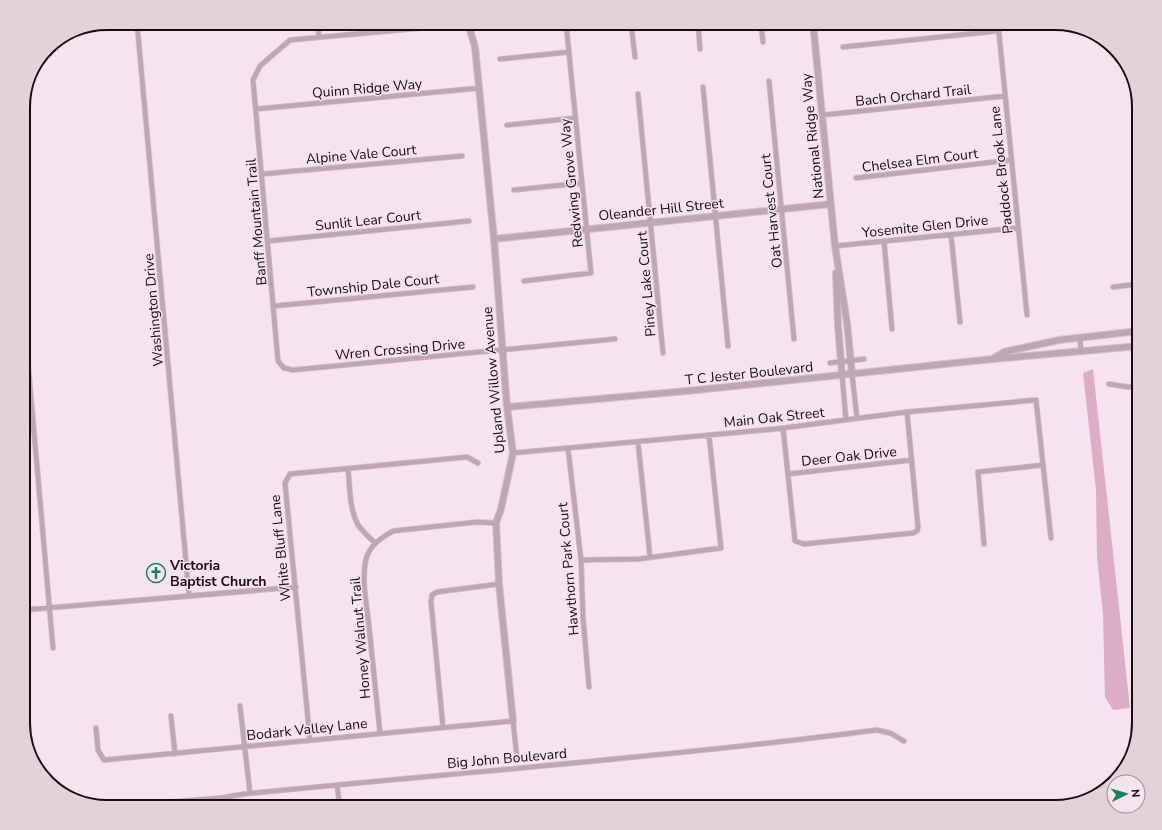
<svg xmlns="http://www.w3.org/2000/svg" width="1162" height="830" font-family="'Nunito Sans',sans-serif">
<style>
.green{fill:#ddadc7}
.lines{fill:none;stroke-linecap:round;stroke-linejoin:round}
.minor-casing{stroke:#d2c1ca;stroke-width:6}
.tertiary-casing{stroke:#d2c1ca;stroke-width:8}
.minor{stroke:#c0a5b4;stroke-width:4.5}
.tertiary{stroke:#c0a5b4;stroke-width:6}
.labels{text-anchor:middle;stroke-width:3;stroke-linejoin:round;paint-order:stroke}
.street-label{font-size:14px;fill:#140d11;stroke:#f6e3ed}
.poi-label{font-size:14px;font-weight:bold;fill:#140d11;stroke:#f6e3ed;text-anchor:start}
.rim{fill:none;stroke:#140d11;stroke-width:2}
</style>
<rect width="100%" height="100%" fill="#f6e3ed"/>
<path class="green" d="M1093,369l37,339 -17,2 -8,-13 -2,-82 -6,-58 -1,-67 -13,-117z"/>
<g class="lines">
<g class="minor-casing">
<path id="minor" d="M137,23l52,572
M318,23l1,14
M448,23l-15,4 -143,13 -30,26 -7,14 25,281 6,7 9,2 322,-31
M631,23l4,34
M698,23l2,26
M761,23l2,19
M998,23l29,292
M843,47l155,-16
M500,59l69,-7
M769,81l25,258
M703,87l25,259
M638,94l25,259
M256,109l224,-21
M823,115l182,-19
M507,125l68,-7
M262,174l200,-18
M856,178l155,-18
M514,190l68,-7
M951,235l9,87
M268,241l201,-20
M884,241l8,88
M835,246l182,-18
M524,281l67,-8 -25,-250
M1113,287l26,-3
M274,306l199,-19
M23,307l30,341
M1080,337l1,15
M830,363l34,-4
M852,374l5,44
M842,375l4,45
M1109,384l19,3 11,-1
M783,428l12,113 9,3 109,-11 4,-2 1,-4 -11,-115
M638,442l12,115
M568,448l13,112 2,57 6,70
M513,453l262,-24 132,-17 129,-12 15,138
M348,469c2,17 1,39 10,56 4,6 12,13 17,18
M788,474l124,-14
M984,544l-6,-72 65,-7
M581,560l58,-1 82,-11 -12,-113
M23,610l273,-23
M240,706l10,87
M171,716l4,38
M443,727l-12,-125 1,-7 5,-3 62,-8
M96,728l2,22 6,10 409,-39 4,37
M380,733c-4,-36 -7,-71 -11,-107 -2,-21 -8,-46 -3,-67 4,-14 15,-21 27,-28l84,-9 19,1
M310,740l-25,-257 5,-9 177,-17 11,6
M337,785l3,22
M109,807l112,-9 23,-4c211,-21 423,-37 633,-64l13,3 14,8"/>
</g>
<g class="tertiary-casing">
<path id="tertiary" d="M468,23l7,24 19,192 13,168 6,46 -12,56 -5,14 3,61 14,137
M813,23l22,223 12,77 5,51
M494,239l337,-35
M836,273l2,52 4,50
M994,358l10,-6 55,-12 80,-9
M507,407l180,-16 306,-32 146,-13"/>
</g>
<use href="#minor" class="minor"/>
<use href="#tertiary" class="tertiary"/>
</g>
<defs>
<g id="church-ring" transform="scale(1)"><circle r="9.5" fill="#f6e3ed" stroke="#16825e" stroke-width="1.5"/><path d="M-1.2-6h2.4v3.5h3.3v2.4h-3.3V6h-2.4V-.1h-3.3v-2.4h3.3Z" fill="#16825e"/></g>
</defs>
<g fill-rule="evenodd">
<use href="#church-ring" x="156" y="573"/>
</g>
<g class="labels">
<g class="street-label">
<text transform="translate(367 88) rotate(-5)" y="5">Quinn Ridge Way</text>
<text transform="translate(913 95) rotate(-6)" y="5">Bach Orchard Trail</text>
<text transform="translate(812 136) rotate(-96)" y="5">National Ridge Way</text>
<text transform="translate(361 154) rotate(-5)" y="5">Alpine Vale Court</text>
<text transform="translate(920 160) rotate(-7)" y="5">Chelsea Elm Court</text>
<text transform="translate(1001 170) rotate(-96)" y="5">Paddock Brook Lane</text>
<text transform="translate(571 183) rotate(-96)" y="5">Redwing Grove Way</text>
<text transform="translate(661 209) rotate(-6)" y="5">Oleander Hill Street</text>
<text transform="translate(771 211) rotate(-96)" y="5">Oat Harvest Court</text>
<text transform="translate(368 220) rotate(-6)" y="5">Sunlit Lear Court</text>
<text transform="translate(256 222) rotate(-95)" y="5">Banff Mountain Trail</text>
<text transform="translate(925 226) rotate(-6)" y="5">Yosemite Glen Drive</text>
<text transform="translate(646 284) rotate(-95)" y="5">Piney Lake Court</text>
<text transform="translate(373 285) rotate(-6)" y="5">Township Dale Court</text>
<text transform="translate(153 310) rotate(-95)" y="5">Washington Drive</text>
<text transform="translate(400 349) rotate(-5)" y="5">Wren Crossing Drive</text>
<text transform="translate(749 373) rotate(-6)" y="5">T C Jester Boulevard</text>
<text transform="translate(493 380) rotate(-95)" y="5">Upland Willow Avenue</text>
<text transform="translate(774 417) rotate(-6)" y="5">Main Oak Street</text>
<text transform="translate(849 456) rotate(-6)" y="5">Deer Oak Drive</text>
<text transform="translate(280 548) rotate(-96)" y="5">White Bluff Lane</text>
<text transform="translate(568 569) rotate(-95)" y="5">Hawthorn Park Court</text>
<text transform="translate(360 638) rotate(-95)" y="5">Honey Walnut Trail</text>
<text transform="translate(307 729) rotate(-6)" y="5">Bodark Valley Lane</text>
<text transform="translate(507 758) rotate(-5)" y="5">Big John Boulevard</text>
</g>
<g class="poi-label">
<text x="170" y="570">Victoria<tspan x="170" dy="16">Baptist Church</tspan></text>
</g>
</g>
<path d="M0 0H1162V830H0ZM107 30H1055A77 77 0 0 1 1132 107V723A77 77 0 0 1 1055 800H107A77 77 0 0 1 30 723V107A77 77 0 0 1 107 30Z" fill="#e4d2db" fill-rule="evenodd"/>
<path class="rim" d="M107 30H1055A77 77 0 0 1 1132 107V723A77 77 0 0 1 1055 800H107A77 77 0 0 1 30 723V107A77 77 0 0 1 107 30Z"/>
<g transform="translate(1126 794) rotate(85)"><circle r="19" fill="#f6e3ed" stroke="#9c8d95"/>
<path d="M0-3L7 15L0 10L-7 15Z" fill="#16825e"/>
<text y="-6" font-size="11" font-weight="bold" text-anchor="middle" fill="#140d11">N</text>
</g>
</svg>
